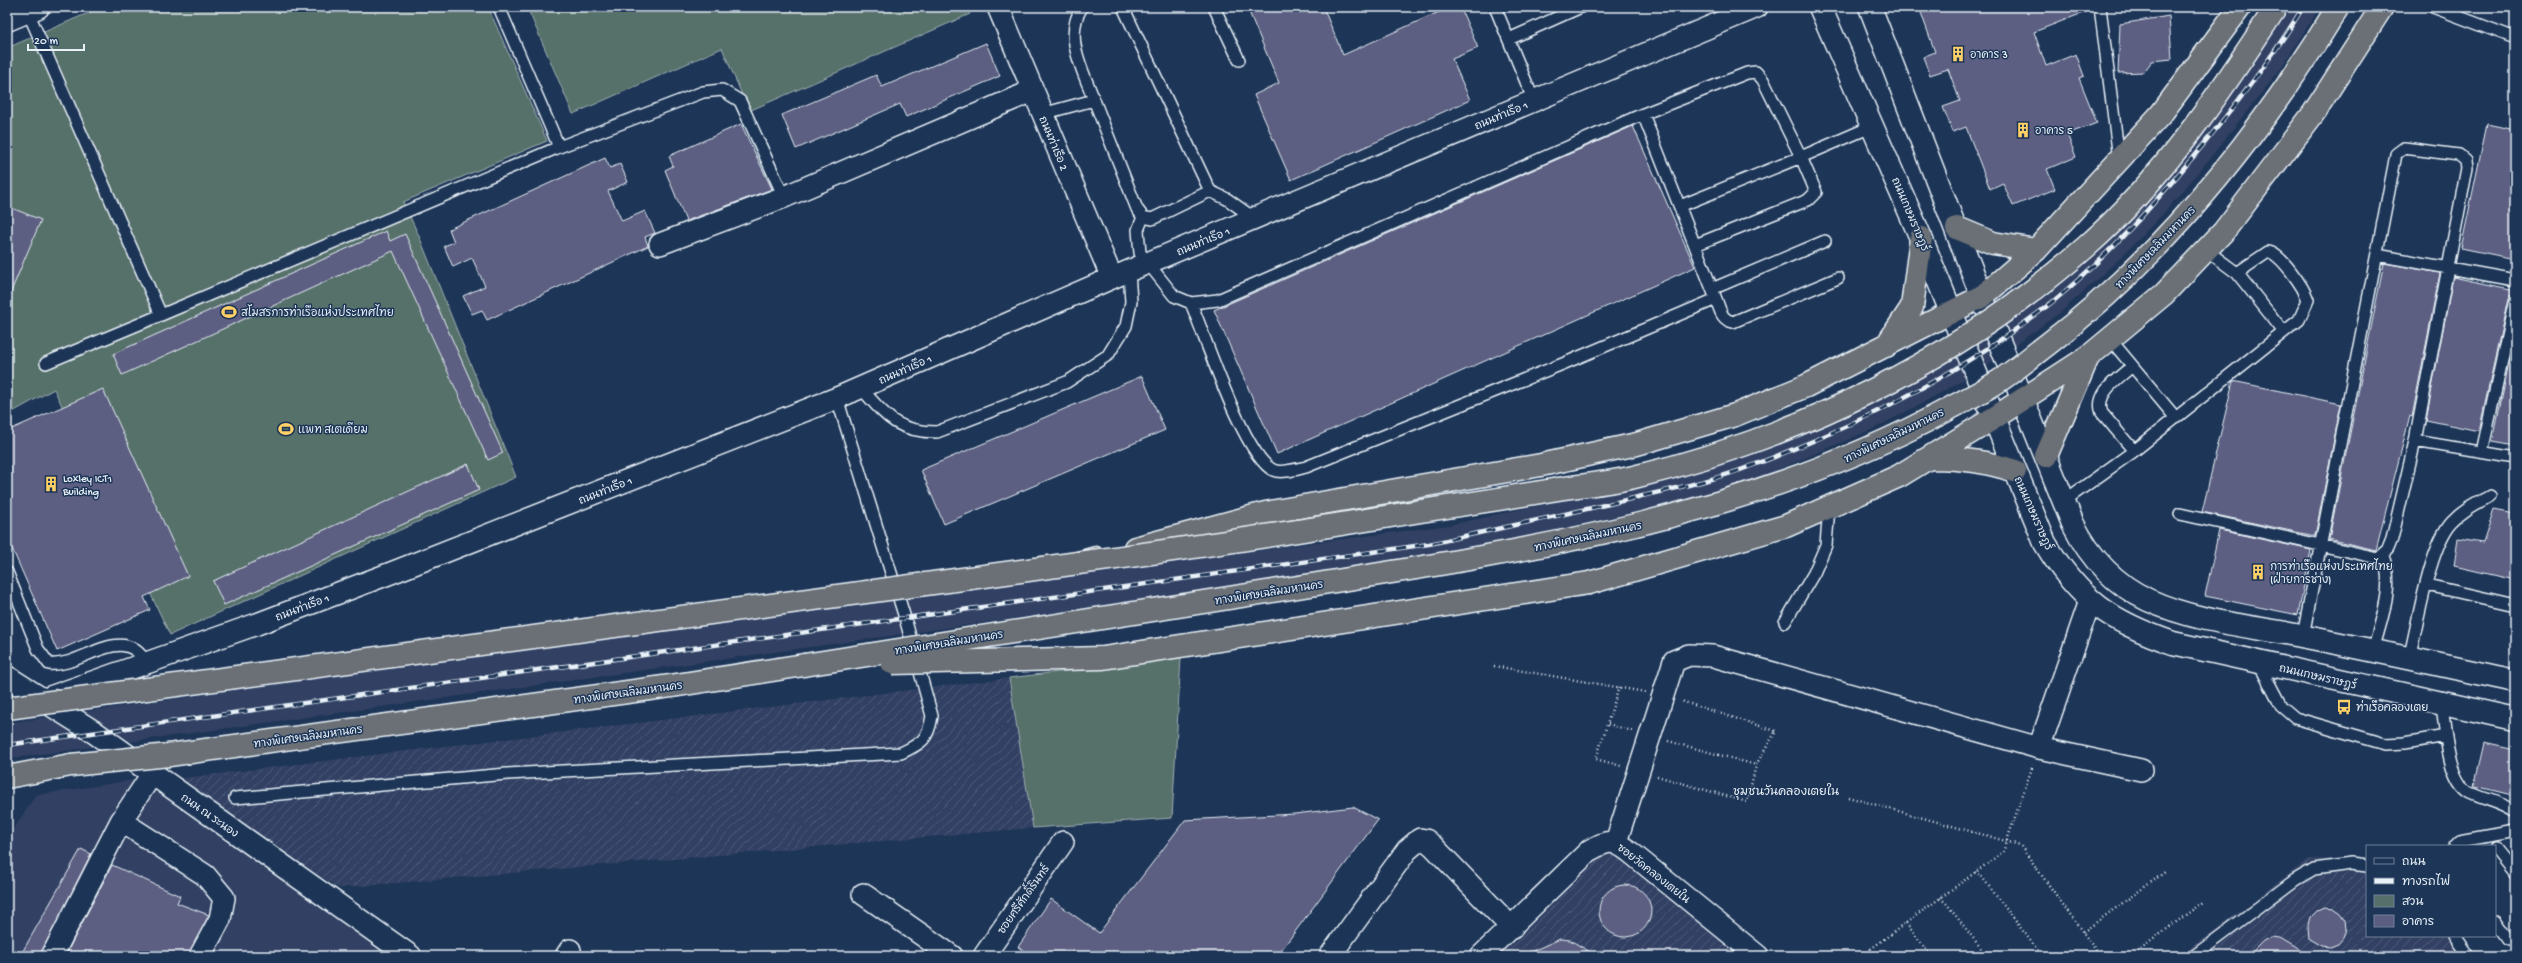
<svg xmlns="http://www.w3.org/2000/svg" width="2522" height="963" font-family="'Gochi Hand','Playpen Sans Thai',sans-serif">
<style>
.built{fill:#304164}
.industrial{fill:url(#industrial-furrows)}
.green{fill:#576f6b;stroke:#a0b0b2}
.building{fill:#5c5e81;stroke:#e8f1f8}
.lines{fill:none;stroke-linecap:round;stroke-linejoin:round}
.service-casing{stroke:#e8f1f8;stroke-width:14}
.minor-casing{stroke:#e8f1f8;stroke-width:24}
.tertiary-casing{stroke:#e8f1f8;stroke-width:25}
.secondary-casing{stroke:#e8f1f8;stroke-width:25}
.motorway-casing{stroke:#e8f1f8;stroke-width:25}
.path{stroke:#e8f1f8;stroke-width:2.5;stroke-dasharray:1 3;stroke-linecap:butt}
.service{stroke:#1d3557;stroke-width:11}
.minor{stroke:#1d3557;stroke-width:21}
.tertiary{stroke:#1d3557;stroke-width:22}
.secondary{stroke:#1d3557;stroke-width:22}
.motorway{stroke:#6b6f75;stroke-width:22}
.rail-casing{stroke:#e8f1f8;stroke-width:4.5}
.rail{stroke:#1d3557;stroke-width:3;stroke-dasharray:9;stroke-linecap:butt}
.motorway-bridge-casing{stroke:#e8f1f8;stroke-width:25;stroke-linecap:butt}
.motorway-bridge{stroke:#6b6f75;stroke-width:22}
.labels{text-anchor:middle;stroke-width:3;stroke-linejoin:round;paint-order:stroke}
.poi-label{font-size:11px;fill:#e8f1f8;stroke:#1d3557;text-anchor:start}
.street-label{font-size:11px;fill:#e8f1f8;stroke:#1d3557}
.neighbourhood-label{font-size:12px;fill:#e8f1f8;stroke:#1d3557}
</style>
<defs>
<pattern id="industrial-furrows" width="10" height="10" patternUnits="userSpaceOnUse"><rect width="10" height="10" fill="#304164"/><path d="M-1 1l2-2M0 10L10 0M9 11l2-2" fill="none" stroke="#4e5d7b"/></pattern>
</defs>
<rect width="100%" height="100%" fill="#1d3557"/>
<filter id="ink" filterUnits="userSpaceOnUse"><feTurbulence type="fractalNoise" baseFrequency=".025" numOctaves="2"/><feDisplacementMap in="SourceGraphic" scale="8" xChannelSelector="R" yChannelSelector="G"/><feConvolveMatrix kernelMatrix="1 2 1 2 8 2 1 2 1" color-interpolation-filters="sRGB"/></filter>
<g filter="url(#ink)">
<path class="built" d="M2287,7h33l-41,64 -73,92 -41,49 -48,49 -56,51 -82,59 -60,34 -46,24 -119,51 -83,24 -217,49 -199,32 -1248,174v-36l580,-84 862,-114 160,-35 96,-24 338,-175z
M141,779l257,177h-391v-118l29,-43z"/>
<path class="industrial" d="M1009,678l24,150 -695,60 -163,-109z
M1605,837l149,119h-270z
M2310,858l57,7v71h86l16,20h-289z"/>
<path class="green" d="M102,7h386l59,134 -144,61 16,34 97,241 -346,158 -116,-246 -47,26v-367z
M527,7h440l3,7 -221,97 -27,-63 -149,66z
M1181,657l-9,161 -139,10 -24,-150z"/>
<path class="building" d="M1247,7h76l20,48 107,-48h10l18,41 -26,11 18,41 -179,80 -37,-85 25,-12z
M1919,7h174v2l-59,23 12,34 30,-12 8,22 -5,2 18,45 -30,11 9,23 -29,12 8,20 -42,17 -10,-23 -13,6 -24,-62 -13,5 -10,-25 17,-6 -12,-32 -18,6 -7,-18 12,-5z
M2169,16l3,43 -20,2 -8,11 -26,1 2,-49z
M986,43l14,33 -94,41 -6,-13 -104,45 -14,-34 94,-40 6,12z
M741,124l31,65 -86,32 -21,-51 8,-4 -4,-10z
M2487,124l28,6v129l-54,-11z
M1633,126l62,141 -418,187 -63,-144z
M605,158l5,10 10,-4 8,18 -20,9 14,30 23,-10 10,22 -10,4 3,9 -161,74 -5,-10 -10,4 -9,-18 22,-10 -13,-28 -19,9 -9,-21 10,-4 -5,-13z
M7,206l34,14 -34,81z
M386,231l4,10 15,-7 98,219 -15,7 -95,-209 -271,124 -9,-21z
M2384,263l56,10 -28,144 -2,-1 -34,134 -47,-11z
M2453,277l62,13v3l-7,6 -29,132 -53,-11z
M2515,333v112l-22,-4z
M1142,376l23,54 -221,94 -23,-54z
M2233,381l108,23 -26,132 -113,-24z
M103,389l85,187 -44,21 6,13 -93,41 -50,-114v-106z
M468,464l11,26 -255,115 -11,-24z
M2494,510l21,4v66l-61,-14 4,-27 25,4z
M2219,530l92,20 -13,65 -93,-19z
M2484,743l31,7v46l-41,-10z
M1353,807l25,13 -101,136h-246l-13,-9 33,-48 48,34 86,-113 110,-6z
M81,849l10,5 -51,102h-20z
M112,865l68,31 -3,7 32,12 -21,41h-123z
M1599 911a26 26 0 1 1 52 0a26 26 0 1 1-52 0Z
M2325,907l9,1 7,5 5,7 1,9 -3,8 -6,7 -8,3 -9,-1 -12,-7 -1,-14 2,-8 6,-6z
M2271,937l9,1 30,18h-62l15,-15z
M1560,939l10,1 27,16h-76z"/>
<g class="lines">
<g class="service-casing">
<path id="service" d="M499,7l60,140
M1082,7c-19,30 1,63 12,93
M1214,7l25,53
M1495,7l39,94
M2100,7l19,152
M2433,7l82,31
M28,12l133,303 398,-168 144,-55 19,-2 18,11 44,96
M1509,39l72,-32
M1042,114l52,-14 43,109 6,8 9,2 58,-28 -87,-184
M1210,191l17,8 28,20
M1680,206l121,-49 15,35 -8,8 -113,45
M1143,217l-5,13 2,23 34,43 17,7 27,-3 425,-186 104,-41 9,-1 7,8 38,77 72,-31
M2206,250l31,23 47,59
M2377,255l138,25
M1712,289l113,-48
M1716,299c4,10 5,21 17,23l105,-44
M1191,303c14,33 53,153 82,167 8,4 24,-1 33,-3l259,-104 151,-64 -73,-185
M2110,339l65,78
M46,363l115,-48
M2132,366c-13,12 -38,27 -30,47l32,38
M861,388c25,28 35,44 76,44l130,-50 41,-27 18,-29 5,-24 -2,-31
M2482,452l33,-152
M2064,501l70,-50 165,-131 9,-20c-4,-12 -28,-48 -40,-48l-31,21
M2180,514l198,44 10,-9 4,-10 23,-98 100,17
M7,572l31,77 11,15c33,4 74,-44 98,0
M2427,585l88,20
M1785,622l29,-49 12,-28 3,-38
M2303,636l91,-471 2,-11 8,-6 55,7 7,6 1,7 -52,273
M2373,651c8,-32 22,-63 10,-95
M2409,659c9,-35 20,-112 43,-137 11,-12 24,-18 38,-26
M2258,662l23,44 14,12 90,26 20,-1 41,-7
M2442,704c3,22 5,78 28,89 15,7 31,9 45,19
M235,798l272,-24 394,-21c21,-10 27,-13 31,-37l-27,-98 -68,-220
M2455,846l5,-5 55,-10
M2495,848l20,25
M2495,921l13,18h7
M2454,936l14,20
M2194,956l101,-76 19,-11 37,-5 16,2"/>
</g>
<g class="minor-casing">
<path id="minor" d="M998,7l114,271
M660,244l124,-47 248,-106
M50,697l207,-73 134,-51 446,-175 275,-120 645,-271
M2039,748l102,22
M121,821l84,54 19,23 -4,21 -20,37
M1616,842l58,-181 15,-6 24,1 326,92 51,-147
M863,894l89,62
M52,956l69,-135 31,-47
M566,956l4,-6
M984,956l79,-114
M1330,956l77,-106 13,-11 6,1 7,6 79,82
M1481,956l109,-106c19,-10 22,-11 40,2l128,104"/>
</g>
<g class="tertiary-casing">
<path id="tertiary" d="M1820,7l101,231 124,305c34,57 66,79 128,100l342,76
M1870,7l129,334 74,183c17,34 41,60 75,76 48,22 103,26 153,36 72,14 143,30 214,45
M7,677l87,55 316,224"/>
</g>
<g class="secondary-casing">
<path id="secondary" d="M7,20l31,-13"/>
</g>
<g class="motorway-casing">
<path id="motorway" d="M1957,228l36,15 43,7
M1886,346l26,-39 9,-69
M2046,456l42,-99
M1931,458c30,0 55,3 84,13
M1135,548l130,-35 276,-48 96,-21 98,-29 71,-29 177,-90 53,-46 125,-136 79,-107
M970,578l108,-15 18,-5
M1589,583l197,-57 113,-50 95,-58 94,-61 76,-63 60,-63 89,-117 69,-107
M169,755l502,-69 133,-21
M7,777l64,-12"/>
</g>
<path class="path" d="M1494,666l151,26
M1619,687l-23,72 25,7
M1608,724l24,7
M1668,741l88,24
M1657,776l90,26 9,-37 20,-34 -95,-30
M1848,797l172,48 80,111
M1975,872l7,5 60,79
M1940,898l6,5 41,53
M1906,923l25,33
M2083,932l82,-60
M1870,949l5,7
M1861,956l142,-104 30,-87
M2131,956l72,-54"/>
<use href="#service" class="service"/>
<use href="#minor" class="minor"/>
<use href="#tertiary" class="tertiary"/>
<use href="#secondary" class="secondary"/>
<use href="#motorway" class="motorway"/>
<g class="rail-casing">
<path id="rail" d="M7,745l1422,-201c70,-16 140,-30 209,-47 38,-9 77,-17 113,-31 106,-40 211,-93 300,-163 57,-46 106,-102 152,-158 36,-44 71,-89 100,-138"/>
</g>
<use href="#rail" class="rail"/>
<g class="motorway-bridge-casing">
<path id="motorway-bridge" d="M1078,563c115,-15 229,-33 343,-52 46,-7 92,-14 137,-22 25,-4 51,-6 76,-12 166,-40 324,-117 453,-231 74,-65 136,-157 189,-239
M892,663l211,-5 486,-75
M804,665c164,-26 329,-52 494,-78 221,-35 448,-68 647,-176 18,-10 37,-19 54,-30 17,-11 33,-25 49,-37 119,-91 212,-209 290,-337
M7,708l963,-130
M71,765l98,-10"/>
</g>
<use href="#motorway-bridge" class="motorway-bridge"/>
</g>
</g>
<defs>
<g id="building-bare" transform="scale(1.2)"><path d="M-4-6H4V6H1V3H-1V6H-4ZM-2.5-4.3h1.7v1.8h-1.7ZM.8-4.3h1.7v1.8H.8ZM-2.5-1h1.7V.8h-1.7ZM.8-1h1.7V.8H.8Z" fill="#ffd166" stroke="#1d3557" stroke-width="2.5" paint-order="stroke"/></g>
<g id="stadium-bare" transform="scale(1.2)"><path d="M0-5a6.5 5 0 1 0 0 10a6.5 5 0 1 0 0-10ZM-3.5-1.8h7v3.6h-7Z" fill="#ffd166" stroke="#1d3557" stroke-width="2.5" paint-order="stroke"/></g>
<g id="bus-bare" transform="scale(1.2)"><path d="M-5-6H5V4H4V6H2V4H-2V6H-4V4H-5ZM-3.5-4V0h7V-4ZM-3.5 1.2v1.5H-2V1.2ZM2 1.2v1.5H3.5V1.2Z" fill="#ffd166" stroke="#1d3557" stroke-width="2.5" paint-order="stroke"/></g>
</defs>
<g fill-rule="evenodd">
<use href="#building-bare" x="1958" y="54"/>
<use href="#building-bare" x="2023" y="130"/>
<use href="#stadium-bare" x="229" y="312"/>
<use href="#stadium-bare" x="286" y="429"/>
<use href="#building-bare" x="51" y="484"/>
<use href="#building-bare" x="2258" y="572"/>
<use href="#bus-bare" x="2344" y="707"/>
</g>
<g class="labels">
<g class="poi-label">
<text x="1970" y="58">อาคาร 3</text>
<text x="2035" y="134">อาคาร 5</text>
<text x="241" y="316">สโมสรการท่าเรือแห่งประเทศไทย</text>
<text x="298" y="433">แพท สเตเดียม</text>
<text x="63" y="482">Loxley ICT1<tspan x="63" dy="13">Building</tspan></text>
<text x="2270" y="570">การท่าเรือแห่งประเทศไทย<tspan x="2270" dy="13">(ฝ่ายการช่าง)</tspan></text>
<text x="2356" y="711">ท่าเรือคลองเตย</text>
</g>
<g class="street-label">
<text transform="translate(1501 115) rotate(-23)" y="4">ถนนท่าเรือ 1</text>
<text transform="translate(1054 143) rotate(67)" y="4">ถนนท่าเรือ 2</text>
<text transform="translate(1911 214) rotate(67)" y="4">ถนนเกษมราษฎร์</text>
<text transform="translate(1203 241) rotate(-23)" y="4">ถนนท่าเรือ 1</text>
<text transform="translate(2155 247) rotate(-46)" y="4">ทางพิเศษเฉลิมมหานคร</text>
<text transform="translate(905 369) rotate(-24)" y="4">ถนนท่าเรือ 1</text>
<text transform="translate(1894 435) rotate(-26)" y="4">ทางพิเศษเฉลิมมหานคร</text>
<text transform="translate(605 490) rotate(-22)" y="4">ถนนท่าเรือ 1</text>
<text transform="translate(2034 513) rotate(66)" y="4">ถนนเกษมราษฎร์</text>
<text transform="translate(1588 536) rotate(-12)" y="4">ทางพิเศษเฉลิมมหานคร</text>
<text transform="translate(1269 592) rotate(-9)" y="4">ทางพิเศษเฉลิมมหานคร</text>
<text transform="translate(302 607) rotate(-21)" y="4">ถนนท่าเรือ 1</text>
<text transform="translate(949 642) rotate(-9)" y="4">ทางพิเศษเฉลิมมหานคร</text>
<text transform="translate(2318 676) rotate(13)" y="4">ถนนเกษมราษฎร์</text>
<text transform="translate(628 692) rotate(-8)" y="4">ทางพิเศษเฉลิมมหานคร</text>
<text transform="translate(308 736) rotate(-8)" y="4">ทางพิเศษเฉลิมมหานคร</text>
<text transform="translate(210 815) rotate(35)" y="4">ถนน ณ ระนอง</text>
<text transform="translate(1654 873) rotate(38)" y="4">ซอยวัดคลองเตยใน</text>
<text transform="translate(1023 899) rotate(-55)" y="4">ซอยศรีศักดิ์รินทร์</text>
</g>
<g class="neighbourhood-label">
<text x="1786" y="795">ชุมชนวันคลองเตยใน</text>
</g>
</g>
<rect width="2522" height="963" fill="none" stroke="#1d3557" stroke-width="24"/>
<rect x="12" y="12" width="2498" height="939" fill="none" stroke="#e8f1f8" stroke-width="1.5" filter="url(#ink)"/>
<rect x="2366" y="845" width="130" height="92" fill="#1d3557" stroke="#6e8097"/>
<rect x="2374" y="858" width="20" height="6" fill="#1d3557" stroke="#6e8097"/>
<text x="2402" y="865" font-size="12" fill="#e8f1f8">ถนน</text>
<rect x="2374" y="878" width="20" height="6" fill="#e8f1f8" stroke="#6e8097"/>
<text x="2402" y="885" font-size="12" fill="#e8f1f8">ทางรถไฟ</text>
<rect x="2374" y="895" width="20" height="12" fill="#576f6b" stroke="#6e8097"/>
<text x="2402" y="905" font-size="12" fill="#e8f1f8">สวน</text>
<rect x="2374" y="915" width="20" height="12" fill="#5c5e81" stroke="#6e8097"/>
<text x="2402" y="925" font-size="12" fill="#e8f1f8">อาคาร</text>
<path d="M28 44v6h56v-6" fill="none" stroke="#e8f1f8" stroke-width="2"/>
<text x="34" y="44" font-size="12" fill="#e8f1f8" stroke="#1d3557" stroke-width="3" paint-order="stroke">20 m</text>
</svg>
